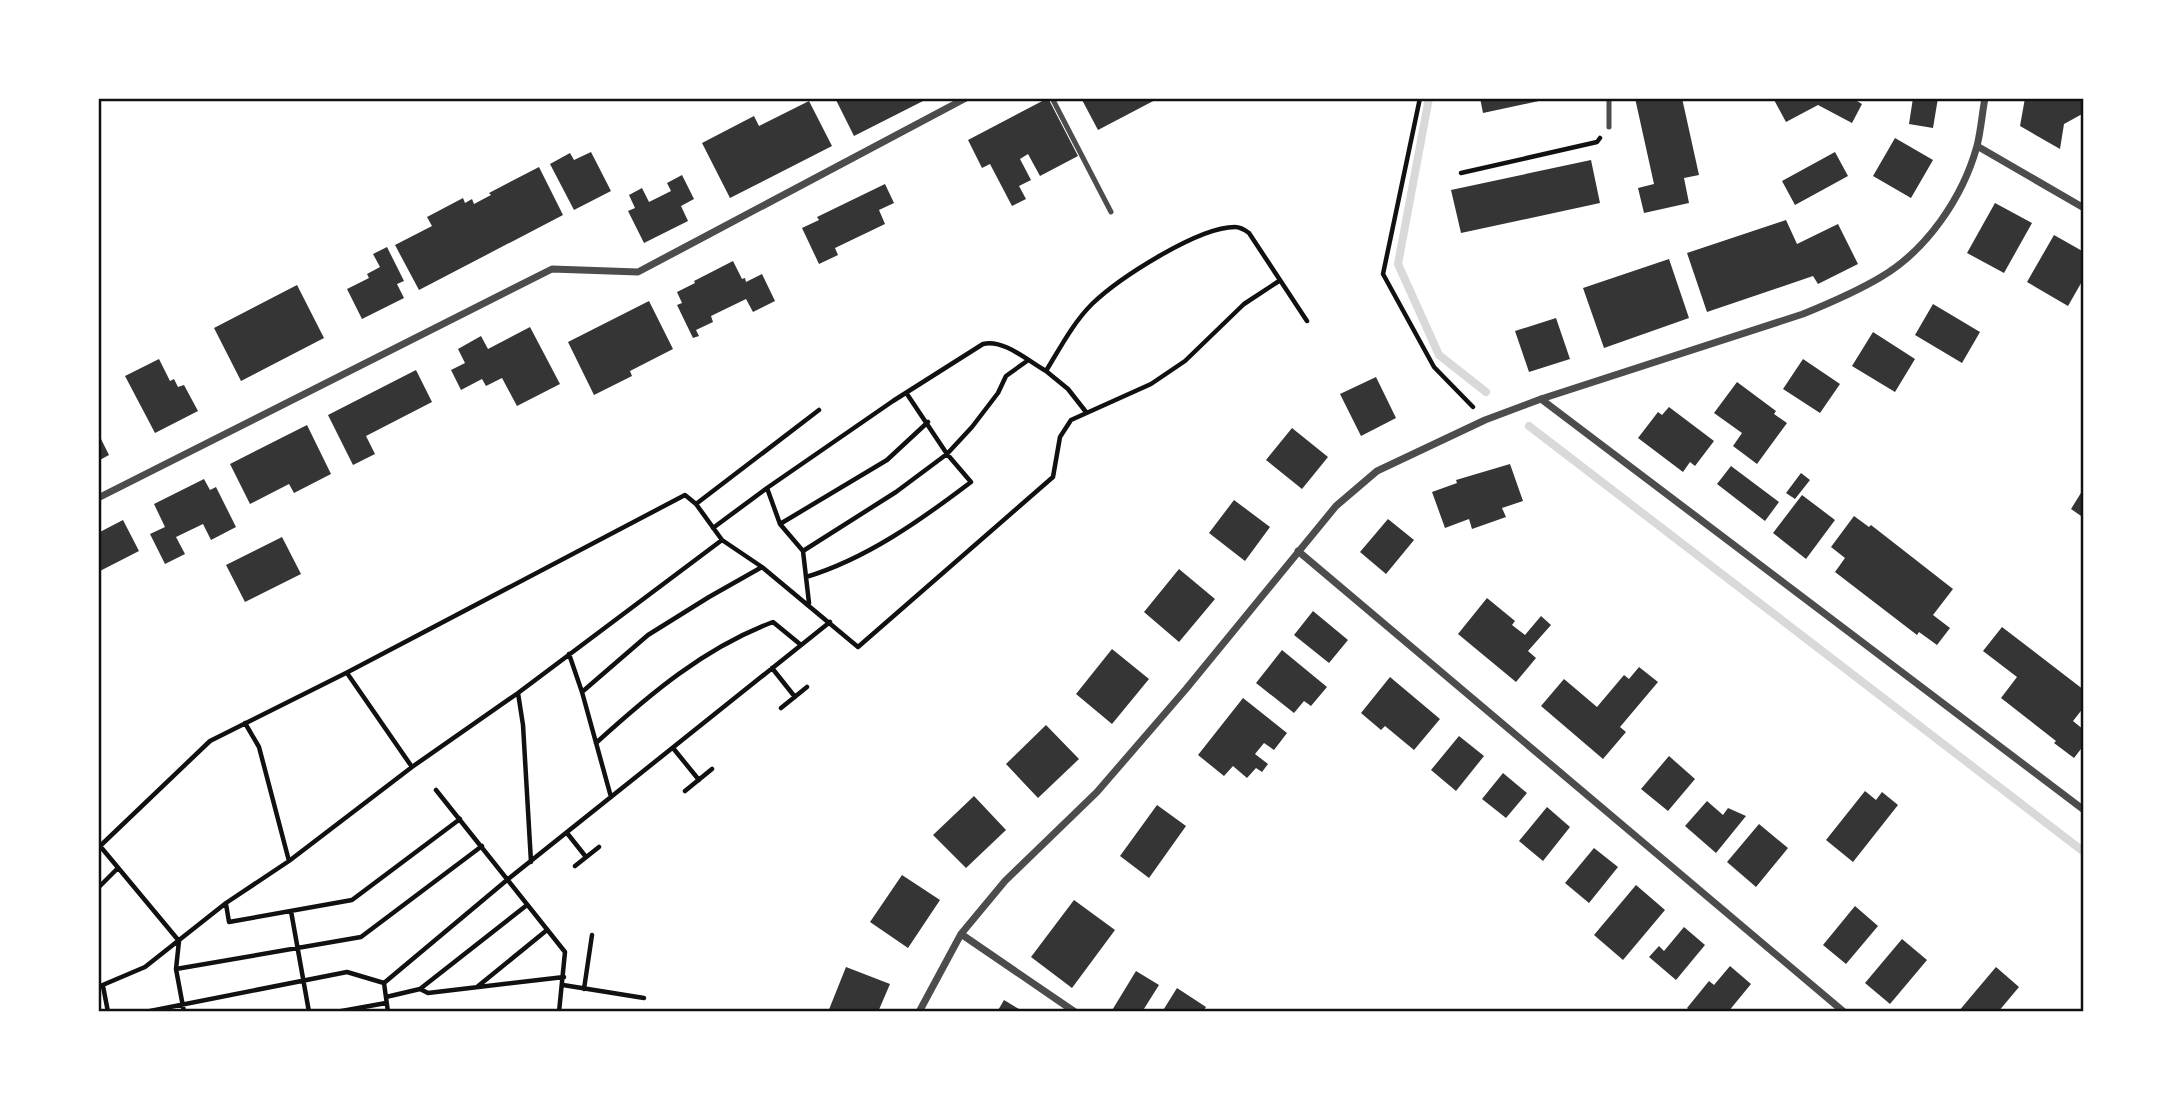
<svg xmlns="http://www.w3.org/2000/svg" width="2182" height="1110" font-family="'Public Sans',sans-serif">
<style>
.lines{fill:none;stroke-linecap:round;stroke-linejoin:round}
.stream{stroke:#d9d9d9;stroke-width:8}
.building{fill:#353535}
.path{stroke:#111;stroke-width:4.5}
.service{stroke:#4c4c4c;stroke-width:5}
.minor{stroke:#4c4c4c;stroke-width:7}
.neatline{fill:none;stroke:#111;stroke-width:2.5}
</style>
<rect width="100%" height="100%" fill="#fff"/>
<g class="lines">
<path class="stream" d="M1429,98l-31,166 41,91 47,37
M1529,426l555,426"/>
</g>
<path class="building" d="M835,98h94l-75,38z
M1048,98l30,58 -38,20 -12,-22 -8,5 11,21 -12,6 7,13 -14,7 -22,-42 -8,4 -14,-28z
M1081,98h78l-61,32z
M1480,98h68v1l-65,14z
M1635,98h47l17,77 -15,3 5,25 -45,10 -6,-25 16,-4z
M1773,98h79l10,6 -10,19 -34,-18 -32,17z
M1913,98h25l-5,30 -24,-4z
M2025,98h59v15l-20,11 -4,25 -40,-23z
M809,101l23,45 -102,52 -28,-55 52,-27 5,10z
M1895,138l38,22 -22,38 -38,-22z
M591,152l20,39 -37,19 -24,-46 20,-11 4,7z
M1835,152l13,24 -53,29 -13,-24z
M1591,160l9,43 -139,30 -10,-43z
M539,167l24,48 -144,75 -24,-45 37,-19 -5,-9 36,-19 2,5 7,-4 2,5 17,-9 -2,-2z
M682,175l12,24 -13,7 7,15 -44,22 -16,-32 7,-3 -6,-13 13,-7 7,14 22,-11 -4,-8z
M885,184l9,19 -15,7 6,14 -50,24 3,7 -19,9 -17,-36 17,-8 -2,-3z
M1995,203l37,20 -28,50 -37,-20z
M1786,220l11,24 41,-20 20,40 -40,20 -5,-8 -106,36 -20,-59z
M2054,235l30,17v26l-16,28 -41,-24z
M387,247l17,34 -7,3 7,14 -42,21 -15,-30 22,-11 -2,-4 13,-7 -7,-13z
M1669,259l20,59 -85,30 -21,-60z
M733,261l9,18 3,-1 1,4 16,-8 13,27 -22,11 -7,-13 -35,17 2,6 -17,8 3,6 -6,2 -16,-33 5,-2 -5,-11 18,-9 -1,-2z
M297,285l27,53 -83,43 -27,-53z
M649,301l24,48 -43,22 2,5 -38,19 -26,-53z
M1933,304l47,28 -18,31 -47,-28z
M1556,318l14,41 -41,13 -14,-41z
M530,327l30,57 -43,22 -15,-28 -16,8 -4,-7 -21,11 -10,-20 14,-7 -7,-14 23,-13 7,13z
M1873,332l42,27 -20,33 -43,-26z
M159,359l11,22 4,-2 4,8 6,-2 14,26 -43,22 -30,-57z
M1803,359l37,25 -20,29 -37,-24z
M416,370l16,32 -66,34 9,18 -22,11 -25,-50z
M1376,377l20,41 -35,18 -21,-42z
M1737,382l39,29 -2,3 13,9 -30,41 -24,-18 9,-13 -28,-20z
M1669,407l45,34 -19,25 -5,-4 -7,10 -45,-34 20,-26 4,3z
M307,425l24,49 -37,19 -5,-9 -39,20 -20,-40z
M1292,428l36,29 -26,32 -36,-29z
M98,433l11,22 -11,6z
M1510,464l13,37 -21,7 4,9 -34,12 -3,-10 -24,9 -13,-36 25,-9 -1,-3z
M1731,466l48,36 -14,19 -48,-37z
M1801,473l9,7 -15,19 -9,-6z
M204,479l6,11 6,-3 20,40 -25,13 -8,-16 -27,13 9,17 -20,10 -15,-30 15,-7 -11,-23z
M2084,488v30l-13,-9z
M1802,495l33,25 -29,39 -33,-26z
M1234,500l36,27 -25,34 -36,-28z
M1854,516l15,11 2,-2 82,64 -20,26 17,13 -13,17 -18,-13 -2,3 -82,-63 10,-14 -14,-11z
M1388,519l26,21 -28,34 -26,-22z
M123,520l16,31 -41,21v-39z
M282,537l19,37 -56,28 -19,-37z
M1179,569l36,30 -36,43 -35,-30z
M1487,598l28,23 -3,4 13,10 16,-19 10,9 -23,26 8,7 -20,24 -58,-48z
M1313,611l35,29 -19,23 -35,-28z
M2002,627l82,63v17l-11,14 11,9v15l-10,13 -20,-15 2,-2 -55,-43 16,-21 -34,-26z
M1112,649l37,30 -37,45 -36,-30z
M1282,650l45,37 -16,19 -7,-5 -10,12 -38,-30z
M1639,667l19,15 -38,45 6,5 -23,27 -62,-53 23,-27 33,28 27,-32 5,4z
M1390,677l50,42 -26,31 -29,-24 -4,4 -20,-17z
M1243,698l44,35 -13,17 -10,-7 -9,11 13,10 -6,8 -6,-4 -9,10 -14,-12 -9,10 -26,-21z
M1046,725l33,34 -41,39 -32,-34z
M1459,736l25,20 -28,35 -25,-21z
M1669,756l26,23 -27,32 -27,-22z
M1503,773l24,20 -21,25 -24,-19z
M1865,791l11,9 6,-8 16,13 -45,57 -27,-22z
M974,796l32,34 -40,38 -33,-33z
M1707,801l16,14 5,-7 18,8 -30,37 -31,-27z
M1157,805l29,21 -37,52 -29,-22z
M1547,807l23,20 -27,34 -24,-20z
M1759,824l29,24 -32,39 -29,-25z
M1594,848l24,19 -29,36 -24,-20z
M902,875l38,25 -32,48 -38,-26z
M1636,885l29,25 -42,50 -29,-25z
M1074,900l41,30 -43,58 -41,-31z
M1855,906l23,20 -32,38 -23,-19z
M1684,927l21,18 -29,35 -27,-23 10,-11 5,5z
M1902,939l25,21 -37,44 -25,-21z
M1730,966l21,18 -23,28h-37l-4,-4 22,-27 5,4z
M846,967l44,17 -12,28h-50z
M1996,967l23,20 -21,25h-40z
M1136,971l23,14 -17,27h-31z
M1177,988l29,19 -3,5h-41z
M1004,1000l20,12h-27z"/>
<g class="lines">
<path class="path" d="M1420,98l-37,176 51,93 39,40
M1461,173l136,-31 3,-4
M819,410l-123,94 26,36 40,27 96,80 195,-170 7,-40 11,-17 80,-36 34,-23 59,-57 35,-23
M1086,412l-18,-23 -22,-18c14,-23 27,-48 46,-67 27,-26 106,-77 143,-77 5,0 10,3 14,6l58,88
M780,524l107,-64 41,-38
M713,528l54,-40
M803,551l93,-59 51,-38 25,-27 26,-34 8,-17 21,-15
M806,577c60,-18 115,-57 165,-95l-24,-28 -40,-60
M809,603l-6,-52 -23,-27 -13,-36 126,-87 90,-57c21,-5 45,17 63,27
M569,654l13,38 29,105
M772,668l23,29
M347,673l65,94
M582,692l66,-57 61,-38 53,-30
M518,693l5,32 8,137
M781,708l26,-21
M245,723l14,24 30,114
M596,743c54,-49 108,-95 177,-121l28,23
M673,748l26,32
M436,790l129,162 -6,60
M685,791l27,-22
M567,833l19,24
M100,846l79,95 -3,28 185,-32 121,-91
M98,848l112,-107 136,-68 339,-178 11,9
M575,866l24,-19
M98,888l20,-20
M226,904l3,18 123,-22 108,-81
M291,911l18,101
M176,969l8,43
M384,983l123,-103 323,-258
M384,983l4,29
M563,985l81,13
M103,986l5,26
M98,987l47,-20 81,-64 63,-42 123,-94 106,-74 204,-153
M477,987l70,-57
M420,989l8,4 136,-16
M584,989l8,-54
M386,997l34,-8 107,-84
M145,1012l202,-40 37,11
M336,1012l50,-9"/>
<path class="service" d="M1052,98l59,114
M1609,127v-29"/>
<path class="minor" d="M1977,146l107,62
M1541,399l543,411
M98,498l454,-229 86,3 328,-174
M1298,551l546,461
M961,934l114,78
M919,1012l42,-78 44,-53 92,-89 89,-103 150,-183 41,-35 108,-51 56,-21 262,-85c27,-11 53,-22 78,-37 46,-27 82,-80 96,-131 4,-16 5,-32 8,-48"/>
</g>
<rect width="2182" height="1110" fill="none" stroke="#ffffff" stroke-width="200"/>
<rect x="100" y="100" width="1982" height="910" class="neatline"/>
</svg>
